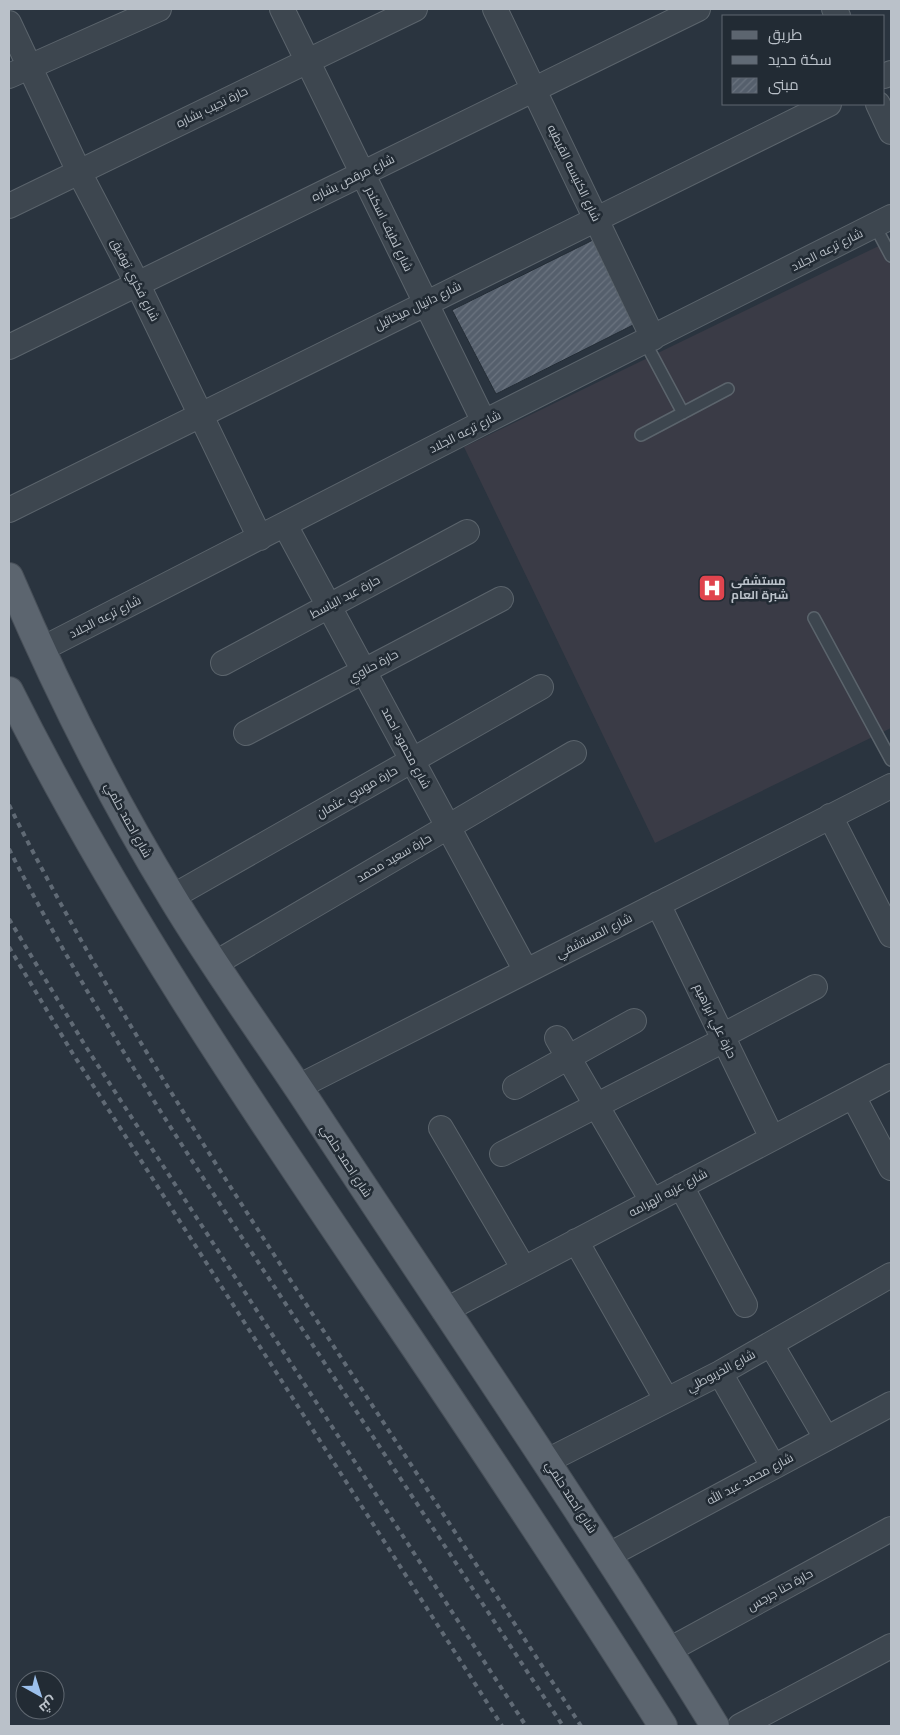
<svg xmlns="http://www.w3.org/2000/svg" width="900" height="1735" font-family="Inter,Cairo,sans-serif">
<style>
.medical{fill:#3a3b46}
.building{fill:url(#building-hatch);stroke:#242d36}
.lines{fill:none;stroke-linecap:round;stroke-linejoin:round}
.service-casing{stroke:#5b646c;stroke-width:14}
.minor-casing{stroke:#5b646c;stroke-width:26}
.primary-casing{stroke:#474f58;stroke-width:30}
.service{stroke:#3d464f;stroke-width:11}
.minor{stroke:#3d464f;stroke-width:24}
.primary{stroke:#5c656f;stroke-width:28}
.rail{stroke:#606a75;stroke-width:4;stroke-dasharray:5 5;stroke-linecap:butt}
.labels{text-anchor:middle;stroke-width:5;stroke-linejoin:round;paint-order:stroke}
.street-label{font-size:12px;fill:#bac1c9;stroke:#222b34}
.poi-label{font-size:12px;font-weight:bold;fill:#bac1c9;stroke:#222b34;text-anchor:start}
</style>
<defs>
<pattern id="building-hatch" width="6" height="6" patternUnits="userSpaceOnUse" patternTransform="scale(1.25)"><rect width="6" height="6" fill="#555f6c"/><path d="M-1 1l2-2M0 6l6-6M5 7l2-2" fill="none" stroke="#6b7480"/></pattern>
</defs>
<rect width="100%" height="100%" fill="#2a343f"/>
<path class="medical" d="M891,240v488l-236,115 -191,-396z"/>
<path class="building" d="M597,238l40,85 -141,71 -44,-84z"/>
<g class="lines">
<g class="service-casing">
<path id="service" d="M875,226l16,30
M645,342l38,71
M641,435l87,-46
M814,618l77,142"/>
</g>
<g class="minor-casing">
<path id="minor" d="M282,9l202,413
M495,9l158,329
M834,9l4,7
M9,23l70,149 58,111 123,255
M9,76l150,-67
M884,76l7,-3
M878,104l13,28
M9,206l406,-197
M9,347l689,-338
M9,510l820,-406
M285,525l241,446
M40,650l444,-228 407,-205
M223,663l244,-131
M246,733l255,-134
M830,816l61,119
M172,897l369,-210
M658,904l114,234
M214,964l360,-211
M722,1036l93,-49
M557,1038l95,163
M298,1087l593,-301
M515,1087l119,-66
M853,1096l38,72
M441,1128l83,141
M502,1154l222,-114
M681,1186l64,119
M576,1241l90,158
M444,1311l447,-235
M771,1344l55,94
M720,1373l53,93
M547,1461l173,-88 171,-98
M609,1555l282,-151
M669,1650l222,-121
M740,1726l151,-80"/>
</g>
<g class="primary-casing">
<path id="primary" d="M9,577c47,110 100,217 163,320 42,70 90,136 135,204 136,208 278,413 408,625
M9,691c105,211 238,408 370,603 97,143 192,286 284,432"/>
</g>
<use href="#service" class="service"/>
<use href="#minor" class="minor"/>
<use href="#primary" class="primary"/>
<path class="rail" d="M9,805c86,172 190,334 295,496 93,142 185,283 277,425
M9,849c82,160 183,313 282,463 91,138 181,276 272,414
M9,919l77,128 440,679
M9,947l64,107 429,672"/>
</g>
<defs>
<g id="hospital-square" transform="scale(1.4375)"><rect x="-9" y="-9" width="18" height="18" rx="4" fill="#e0444e" stroke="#222b34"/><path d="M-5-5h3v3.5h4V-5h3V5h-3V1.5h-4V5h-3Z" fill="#fff"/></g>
</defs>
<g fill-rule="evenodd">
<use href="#hospital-square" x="712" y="588"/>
</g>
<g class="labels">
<g class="street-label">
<text transform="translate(212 107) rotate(-26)" y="4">حارة نجيب بشاره</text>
<text transform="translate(574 173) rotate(64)" y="4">شارع الكنيسه القبطيه</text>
<text transform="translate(353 178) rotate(-26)" y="4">شارع مرقص بشاره</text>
<text transform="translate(389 229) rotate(64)" y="4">شارع لطيف اسكندر</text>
<text transform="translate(827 250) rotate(-27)" y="4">شارع ترعه الجلاد</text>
<text transform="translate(135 280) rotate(63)" y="4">شارع فكري توفيق</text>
<text transform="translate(418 306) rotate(-26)" y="4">شارع دانيال ميخائيل</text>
<text transform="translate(465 432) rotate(-27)" y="4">شارع ترعه الجلاد</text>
<text transform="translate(345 597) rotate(-28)" y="4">حارة عبد الباسط</text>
<text transform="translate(105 617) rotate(-27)" y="4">شارع ترعه الجلاد</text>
<text transform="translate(373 666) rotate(-28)" y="4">حارة حناوي</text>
<text transform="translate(406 748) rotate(62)" y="4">شارع محمود احمد</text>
<text transform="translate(357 792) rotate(-30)" y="4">حارة موسي عثمان</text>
<text transform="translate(128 820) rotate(61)" y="4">شارع احمد حلمي</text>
<text transform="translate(394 858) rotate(-30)" y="4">حارة سعيد محمد</text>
<text transform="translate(594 936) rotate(-27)" y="4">شارع المستشفي</text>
<text transform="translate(715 1021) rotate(64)" y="4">حارة علي ابراهيم</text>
<text transform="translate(346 1161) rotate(57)" y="4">شارع احمد حلمي</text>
<text transform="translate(668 1193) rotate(-28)" y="4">شارع عزبه الهرامه</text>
<text transform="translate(721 1371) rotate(-28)" y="4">شارع الخربوطلي</text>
<text transform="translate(750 1479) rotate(-28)" y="4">شارع محمد عبد الله</text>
<text transform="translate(571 1497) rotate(57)" y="4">شارع احمد حلمي</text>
<text transform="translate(780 1590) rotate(-29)" y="4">حارة حنا جرجس</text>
</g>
<g class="poi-label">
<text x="731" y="585">مستشفى<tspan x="731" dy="14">شبرة العام</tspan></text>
</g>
</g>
<rect width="900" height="1735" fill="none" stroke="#bac1c9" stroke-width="20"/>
<rect x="722" y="15" width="162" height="90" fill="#222b34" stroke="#5f6770"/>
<rect x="732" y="31" width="25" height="8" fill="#5c656f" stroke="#5f6770"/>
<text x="768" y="40" font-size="15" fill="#bac1c9">طريق</text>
<rect x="732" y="56" width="25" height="8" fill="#606a75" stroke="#5f6770"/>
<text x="768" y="65" font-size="15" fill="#bac1c9">سكة حديد</text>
<rect x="732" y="78" width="25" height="15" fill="url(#building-hatch)" stroke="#5f6770"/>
<text x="768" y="90" font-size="15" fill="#bac1c9">مبنى</text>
<g transform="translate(40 1695) rotate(141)"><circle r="24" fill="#222b34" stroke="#5f6770"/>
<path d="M0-4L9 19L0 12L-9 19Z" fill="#9cc0ec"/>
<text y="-8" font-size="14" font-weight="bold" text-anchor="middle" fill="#bac1c9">ش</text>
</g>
</svg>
